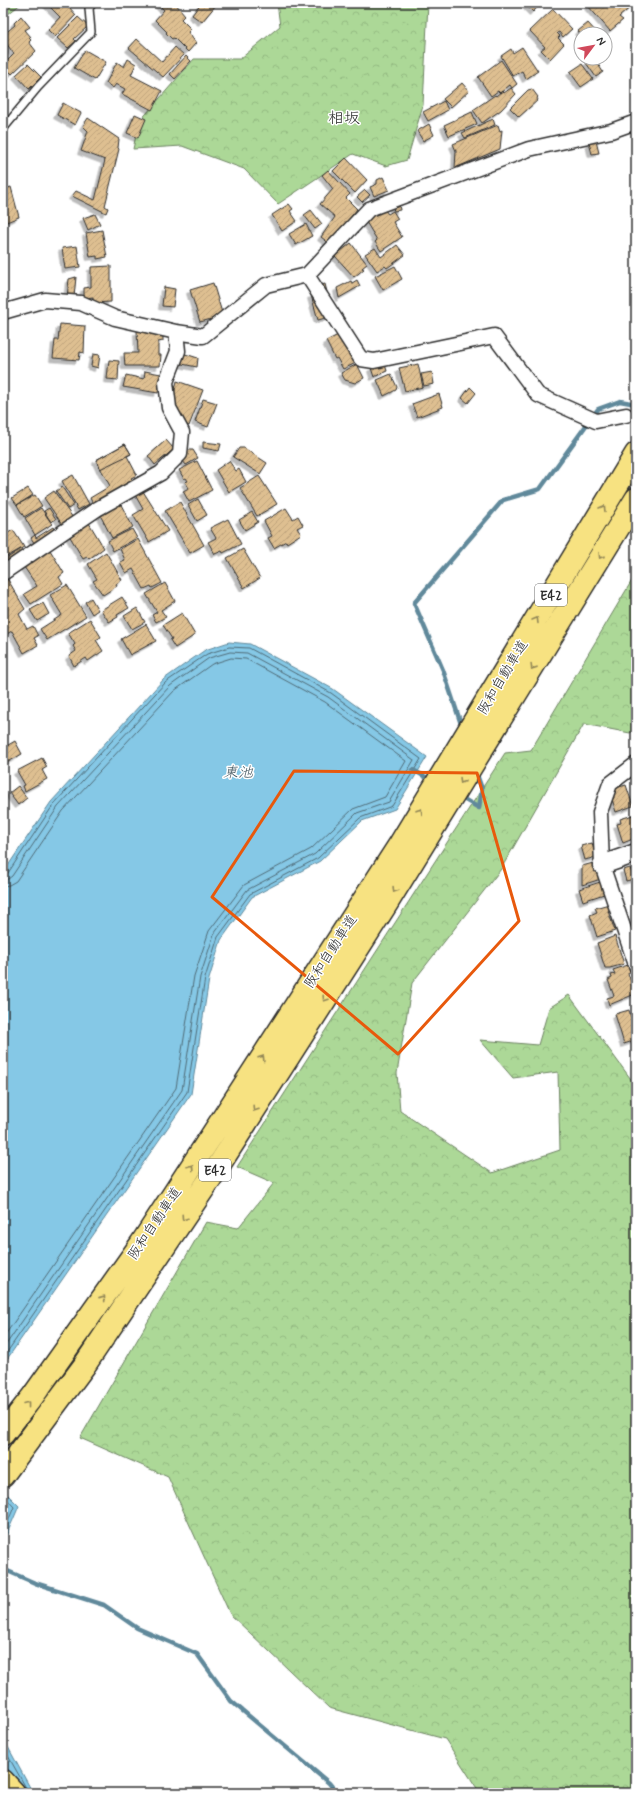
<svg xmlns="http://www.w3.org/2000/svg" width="639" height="1796" font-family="Mynerve,'Klee One',sans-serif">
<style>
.forest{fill:url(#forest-crowns);stroke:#6c8261}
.water{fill:#85c8e6;stroke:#61899b}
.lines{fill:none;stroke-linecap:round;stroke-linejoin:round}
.shore{stroke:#4f6a76;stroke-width:1}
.stream{stroke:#61899b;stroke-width:4.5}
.building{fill:url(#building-hatch);stroke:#2b2b2b;filter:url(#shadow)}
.service-casing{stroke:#2b2b2b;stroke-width:10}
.minor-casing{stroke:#2b2b2b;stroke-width:17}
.tertiary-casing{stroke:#2b2b2b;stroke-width:21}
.primary-casing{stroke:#2b2b2b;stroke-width:25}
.motorway-casing{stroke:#2b2b2b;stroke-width:25}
.service{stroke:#fff;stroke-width:7}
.minor{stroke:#fff;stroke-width:14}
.tertiary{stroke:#fff;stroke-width:18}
.primary{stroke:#f7e281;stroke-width:22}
.motorway{stroke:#f7e281;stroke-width:22}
.oneway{stroke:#918656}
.marked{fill:none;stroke:#e8590c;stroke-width:3;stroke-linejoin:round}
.labels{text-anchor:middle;stroke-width:3;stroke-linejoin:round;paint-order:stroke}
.shield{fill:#fff;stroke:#6b6b6b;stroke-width:1}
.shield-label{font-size:13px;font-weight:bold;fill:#2b2b2b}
.street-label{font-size:14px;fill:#2b2b2b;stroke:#fff}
.water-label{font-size:15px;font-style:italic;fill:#465a63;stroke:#fff}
.quarter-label{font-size:16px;fill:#2b2b2b;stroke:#fff}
</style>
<defs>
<pattern id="forest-crowns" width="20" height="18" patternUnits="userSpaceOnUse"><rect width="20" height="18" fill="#acd897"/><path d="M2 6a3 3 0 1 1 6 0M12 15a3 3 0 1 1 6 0" fill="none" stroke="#94ba82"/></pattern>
<pattern id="building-hatch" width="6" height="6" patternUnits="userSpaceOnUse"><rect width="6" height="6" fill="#debf91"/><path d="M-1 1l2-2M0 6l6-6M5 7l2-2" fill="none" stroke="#bfa47d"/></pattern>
<filter id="shadow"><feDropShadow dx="-3.5" dy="3.5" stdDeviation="0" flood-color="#0004"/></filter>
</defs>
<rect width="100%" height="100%" fill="#fff"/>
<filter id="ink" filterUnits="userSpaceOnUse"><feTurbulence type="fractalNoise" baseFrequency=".025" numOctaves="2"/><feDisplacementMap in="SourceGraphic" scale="8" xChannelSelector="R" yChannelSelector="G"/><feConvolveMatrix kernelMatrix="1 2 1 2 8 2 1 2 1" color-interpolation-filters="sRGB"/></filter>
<g filter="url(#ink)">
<path class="forest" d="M3,3h19l-19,15z
M277,3h151l-5,102 -16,55 -21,6 -33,-12 -75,50 -34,-35 -62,-23 -49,3 6,-27 55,-63h46l40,-33z
M634,577l2,1v151l-6,4 -46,-9 -83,145 -89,114 -15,90 3,38 92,62 68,-23 -2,-78 -45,6 -33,-38 58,5 11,-37 20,-13 67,91v707h-156l-35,-54 -116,-31 -99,-94 -62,-137 -88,-39 126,-216 32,6 36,-45 -37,-16 268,-414 26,-3z"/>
<path class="water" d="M229,642l21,2 83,45 94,68 -32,52 -33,12 -42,40 -68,36 -31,43 -12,39 -18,115 -188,271v-492l48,-71 113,-123 41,-29z
M3,1490l16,16 -16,37z
M3,1742l5,5 25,46h-30z"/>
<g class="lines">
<path class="shore" d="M3,875l5,-2 46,-69 112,-122 41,-28 22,-7 20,1 82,45 90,66 -29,47 -32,12 -42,40 -68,36 -32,43 -13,41 -18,114 -184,266
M3,880l5,-1 4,-3 46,-69 112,-121 39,-28 21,-6 17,1 81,44 86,63 -25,42 -32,11 -42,41 -68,36 -33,44 -14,43 -18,113 -179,259
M3,886l6,-1 7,-4 47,-70 111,-120 38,-27 19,-6 15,1 79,43 81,59 -21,36 -32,12 -42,40 -67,36 -35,46 -15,45 -18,112 -173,250
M3,1495l11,12 -11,26
M3,1747l26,46"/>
<path class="stream" d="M462,727l-19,-57 -29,-67 89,-103 37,-11 58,-80 22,-8 16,3
M413,770l18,10
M460,797l19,11 3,-19 -6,-17
M3,1569l32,14 69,22 33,23 60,26 34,47 98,82 8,10"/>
</g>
<path class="building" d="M46,3h28l-5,4 7,8 -21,22 -7,-7 12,-13z
M162,3h13l10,12 -4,4 10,10 -3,3 8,11 -8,9 -14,-14 -2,1 -6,-6 1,-1 -12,-12 9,-10 -5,-5z
M201,3h12l3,2 -14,17 -10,-7z
M524,3h17l-8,9z
M592,3h29l2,2 5,-2 3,4 -12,10 4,3 -13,11 -22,-25z
M553,9l19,20 -9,8 -4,-5 -2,1 3,3 -2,2 6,6 -14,15 -9,-9 4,-3 -15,-16z
M21,16l9,11 -5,3 6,7 -2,1 2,2 -2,2 7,9 -24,23 -9,-9 11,-11 -11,-15v-4l12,-10 -1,-2z
M78,17l10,9 -14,13 2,2 -8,7 -11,-10z
M588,23l10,11 -17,1 -3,-4z
M137,39l25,23 13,-15 9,8 -21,22 -34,-29z
M522,47l16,24 -12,8 -4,-8 -9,5 -12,-20 10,-7 2,4z
M85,50l21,12 -11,18 -21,-12z
M186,56l5,5 -16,18 -5,-5z
M594,58l9,14 -7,5 -10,-14z
M128,59l8,5 -5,11 31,16 -10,19 -30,-16 3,-5 -9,-5 -3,4 -7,-5 11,-21 7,5z
M501,60l16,24 -5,4 -2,-3 -10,8 -2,-2 -7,5 -13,-19z
M28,64l13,13 -12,12 -13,-14z
M582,64l11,15 -12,8 -11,-15z
M462,83l7,8 -18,16 -8,-8z
M511,88l5,6 -15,16 -19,13 -9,-13 22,-15 1,1 6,-5 2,2z
M532,89l6,8 -1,1 1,2 -19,17 -9,-9 18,-18z
M444,101l4,9 -20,11 -5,-9z
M63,103l18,10 -6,12 -18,-10z
M472,112l5,12 -28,12 -5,-11z
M135,114l11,5 -8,19 -11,-5z
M88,118l31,21 -1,9 1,1 -14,57 3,2 -2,5 -34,-17 4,-5 19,9 10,-40 -24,-9 7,-20 -5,-5z
M493,119l2,6 -30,13 -3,-5z
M429,124l5,11 -11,6 -6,-10z
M498,125l2,6 2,-1 -2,19 -45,19 1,-17 -3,-7z
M596,141l3,12 -7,1 -3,-11z
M346,158l21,22 -12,13 -22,-22z
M328,170l22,24 -4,4 11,11 -27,35 -9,-7 14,-20 -15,-13 13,-15 -11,-14z
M383,177l6,13 -15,6 -4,-9 7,-3v-4z
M11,187l8,30 -15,6 1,3 -2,1v-38z
M365,190l5,5 -8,7 -5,-5z
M398,200l2,10 -6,1 -3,-9z
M289,204l4,5 -3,2 7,10 -15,10 -10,-16z
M381,205l7,9 5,-3 5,8 -5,3 9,15 -21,14 -6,-9 2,-2 -14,-23z
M311,210l11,14 -7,5 -11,-14z
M95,214l5,10 -12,6 -5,-12z
M306,224l6,12 -16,9 -7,-11z
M102,230l5,27 -10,2v-3l-7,1 -4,-24z
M351,243l16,21 -5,4 2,1 -10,8 -19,-21z
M397,245l8,10 -18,13 -2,-2 -8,5 -12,-17 10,-6 6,9z
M77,246l3,21 -15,2 -3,-21z
M111,266v36l-18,1v-6l-9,1v-10l7,-1v-20z
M395,266l7,13 -19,11 -8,-14z
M76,277l-2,20h-7l2,-18z
M357,280l3,6 -21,12 -2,-10 14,-7 1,2z
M213,283l10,33 -23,6 -10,-32z
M325,284l8,32 -15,4 -7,-25 4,-1 -2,-7z
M164,287l11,2 -2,18 -11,-1z
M60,324l25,2 -1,27 -4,-1 -1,8 -26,-2 2,-18h3z
M137,331l26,2v8l-5,1v13h3l-1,11h-35l-1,-13h14z
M342,333l14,30 -13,6 -6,-11 -2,1 -9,-18z
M179,352l19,6 -1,9 -20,-4z
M93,354l7,1 -2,13 -7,-2z
M109,360l10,1 -1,19 -11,-1z
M384,361l3,10 -13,6 -3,-9z
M357,364l7,14 -9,5 -10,-3 -4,-7z
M418,364l5,23 -18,4 -6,-23z
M145,371l16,3 -3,19 -35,-6 3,-12 18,4z
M432,372l2,12 -10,2 -3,-12z
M391,374l6,13 -1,3 -12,6 -7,-16z
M177,381l26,9 -14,36 -5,-2 -12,-22z
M470,387l6,6 -8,10 -6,-5z
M439,394l4,13 -26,10 -5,-13z
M203,399l14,4 -9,24 -13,-5z
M166,440l8,9 -19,16 -7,-9z
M203,442l18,2 -2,7 -16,-3z
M125,444l6,10 -4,2 10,19 -6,3 3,4 -40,24 -4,-8 20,-12 -14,-26z
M125,444l6,10 -31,15 -4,-9z
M239,448h5l23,15 -7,11 -27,-17z
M187,450h6l5,8 -12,7 -6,-8z
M197,461l15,29 -23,12 -6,-11 6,-3 -4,-6 3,-1 -2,-3 -2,1 -5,-9z
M229,461l7,10 3,-2 7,13 -17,10 -13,-22z
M73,475l16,29 -11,6 -16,-29z
M259,476l18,28 -20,12 -17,-28z
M62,487l12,18 -6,4 -12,-18z
M28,488l5,7 -16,10 -5,-7z
M141,488l27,43 -19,11 -16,-27 10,-6 -8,-14z
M54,491l19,27 -9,9 -20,-29z
M35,495l7,11 -18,11 -7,-12z
M198,499l9,16 -10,6 -9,-16z
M119,501l14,26 -21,11 -13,-25z
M180,502l24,43 -14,8 -25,-42z
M41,508l11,16 -17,11 -10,-17z
M49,508l7,11 -5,3 -7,-11z
M286,508l7,11 5,-3 5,9 -6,3 4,6 -14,9 -1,-2 -12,7 -6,-10 4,-2 -8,-15z
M252,512l6,10 -13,8 -6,-10z
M228,519l13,25 -18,9 -1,-2 -7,3 -7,-12 8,-4 -6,-10z
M89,523l15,25 -15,11 -2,-2 -4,2 -14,-24z
M53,527l5,9 -20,13 -7,-11 4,-3 1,3z
M132,529l5,9 -24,13 -5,-10z
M13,530l11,17 -21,12v-23z
M138,539l24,44 -10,5 -1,-2 -7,3 -11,-20 -7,4 -6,-11 5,-2 -5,-11z
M21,549l4,7 -22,15v-10z
M243,549l17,29 -16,10 -17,-30z
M50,550l14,23 -5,4 4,7 -32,20 -7,-10 13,-8 -13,-19z
M106,552l16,28 -6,4 1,2 -14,9 -10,-14 4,-2 -9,-15z
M7,578l18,31 -6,5 8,15 6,-3 5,10 -4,2 4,7 -14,8 -12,-22 -9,5v-56z
M165,583l10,18 -14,9 5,7 -10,5 -4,-7 5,-3 -11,-18z
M67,585l19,31 -39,24 -7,-11 22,-14 -12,-20z
M122,597l7,11 -12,7 1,2 -9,5 -8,-12z
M91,598l7,12 -6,4 -7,-12z
M43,603l6,11 -12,7 -7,-11z
M137,608l8,14 -13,7 -8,-13z
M182,613l13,22 -20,13 -5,-8 2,-1 -9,-14z
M90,619l11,18 -5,3 7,11 -15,10 -2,-3 -12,8 -5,-10 7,-5 -3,-5 2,-2 -7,-11z
M146,624l10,17 -26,14 -9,-16z
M15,741l7,13 -19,11v-17z
M42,758l5,9 -5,3 5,9 -22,12 -2,-5 2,-1 -8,-14z
M626,785l7,21 -17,6 -4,-13 2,-1 -2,-9z
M18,786l9,12 -9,7 -9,-12z
M633,815l3,9v12l-4,1 1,2 -10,4 -6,-19 4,-1 -1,-4z
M592,843l4,14 -11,3 -4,-14z
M597,862l4,17 -19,6v-19z
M636,865v14l-4,-12z
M630,868l4,11 -8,2 -3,-11z
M603,881l4,12 -24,8 -4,-12z
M609,904l2,6 -3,1 7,20 -18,6 -7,-22 7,-3 -2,-4z
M615,936l9,28 -14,4h-5l-8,-25z
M628,965l2,7 -2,1 7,21 -26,11 -2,-7 7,-2 -6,-16 4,-2 -1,-3 4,-1 -2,-4z
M629,1010l2,7 4,-1 1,2v22l-12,4 -9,-30z"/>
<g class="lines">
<g class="service-casing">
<path id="service" d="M3,129l35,-42 53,-55 -2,-24 4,-5"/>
</g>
<g class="minor-casing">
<path id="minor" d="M307,275l54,84 13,2 120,-25 44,59 58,26 30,-6
M3,312l42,-12 36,3 34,15 61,14 27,4 63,-51 41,-10 62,-66 160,-60 82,-18 25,-9
M3,573l94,-64 64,-36 19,-19 2,-22 -13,-24 -3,-26 12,-31 -2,-19
M636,764l-26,20 -10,28 2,53 34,100"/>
</g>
<g class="tertiary-casing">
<path id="tertiary" d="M602,865l34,-12"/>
</g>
<g class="primary-casing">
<path id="primary" d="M3,1781l11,12"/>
</g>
<g class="motorway-casing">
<path id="motorway" d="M3,1434l30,-38 108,-152 84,-129 175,-271 236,-390
M3,1475l81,-109 126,-187 177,-276 249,-404"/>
</g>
<use href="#service" class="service"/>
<use href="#minor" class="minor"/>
<use href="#tertiary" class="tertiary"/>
<use href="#primary" class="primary"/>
<use href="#motorway" class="motorway"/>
</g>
<defs><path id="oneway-chevron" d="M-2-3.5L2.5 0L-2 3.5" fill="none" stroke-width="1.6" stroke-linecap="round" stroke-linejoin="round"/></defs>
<g class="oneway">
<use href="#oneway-chevron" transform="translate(603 508) rotate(-59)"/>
<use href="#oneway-chevron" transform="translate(601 556) rotate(122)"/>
<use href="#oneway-chevron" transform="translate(536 620) rotate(-59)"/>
<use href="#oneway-chevron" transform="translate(533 667) rotate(122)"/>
<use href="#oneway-chevron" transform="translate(462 781) rotate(122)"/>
<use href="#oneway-chevron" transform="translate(420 811) rotate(-58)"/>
<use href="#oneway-chevron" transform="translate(395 890) rotate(122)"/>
<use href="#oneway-chevron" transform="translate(325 999) rotate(123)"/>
<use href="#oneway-chevron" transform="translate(262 1058) rotate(-57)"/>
<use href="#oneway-chevron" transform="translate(255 1109) rotate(123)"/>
<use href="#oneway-chevron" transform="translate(191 1167) rotate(-57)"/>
<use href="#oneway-chevron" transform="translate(184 1218) rotate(124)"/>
<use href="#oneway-chevron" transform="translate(103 1298) rotate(-55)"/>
<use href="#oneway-chevron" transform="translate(27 1404) rotate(-52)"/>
</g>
</g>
<path class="marked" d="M294,771l183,2 42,148 -121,133 -186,-157z"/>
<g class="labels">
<g class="shield">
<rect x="535" y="584" width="32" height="22" rx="3"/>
<rect x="199" y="1159" width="32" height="22" rx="3"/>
</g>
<g class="shield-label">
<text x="551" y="600">E42</text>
<text x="215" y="1175">E42</text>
</g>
<g class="street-label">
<text transform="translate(502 677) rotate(-59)" y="5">阪和自動車道</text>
<text transform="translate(330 951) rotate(-57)" y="5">阪和自動車道</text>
<text transform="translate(154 1223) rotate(-56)" y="5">阪和自動車道</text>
</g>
<g class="water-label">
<text x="238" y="777">東池</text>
</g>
<g class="quarter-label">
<text x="344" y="123">相坂</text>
</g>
</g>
<rect width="639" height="1796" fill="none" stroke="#fff" stroke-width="16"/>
<rect x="8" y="8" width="623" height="1780" fill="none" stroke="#2b2b2b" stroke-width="1.5" filter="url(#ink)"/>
<g transform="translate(593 46) rotate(58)"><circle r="19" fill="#ffffff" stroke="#aaaaaa"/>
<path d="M0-3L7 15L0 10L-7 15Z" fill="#d1495b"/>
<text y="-6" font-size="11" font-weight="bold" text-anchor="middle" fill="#2b2b2b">N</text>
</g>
</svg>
